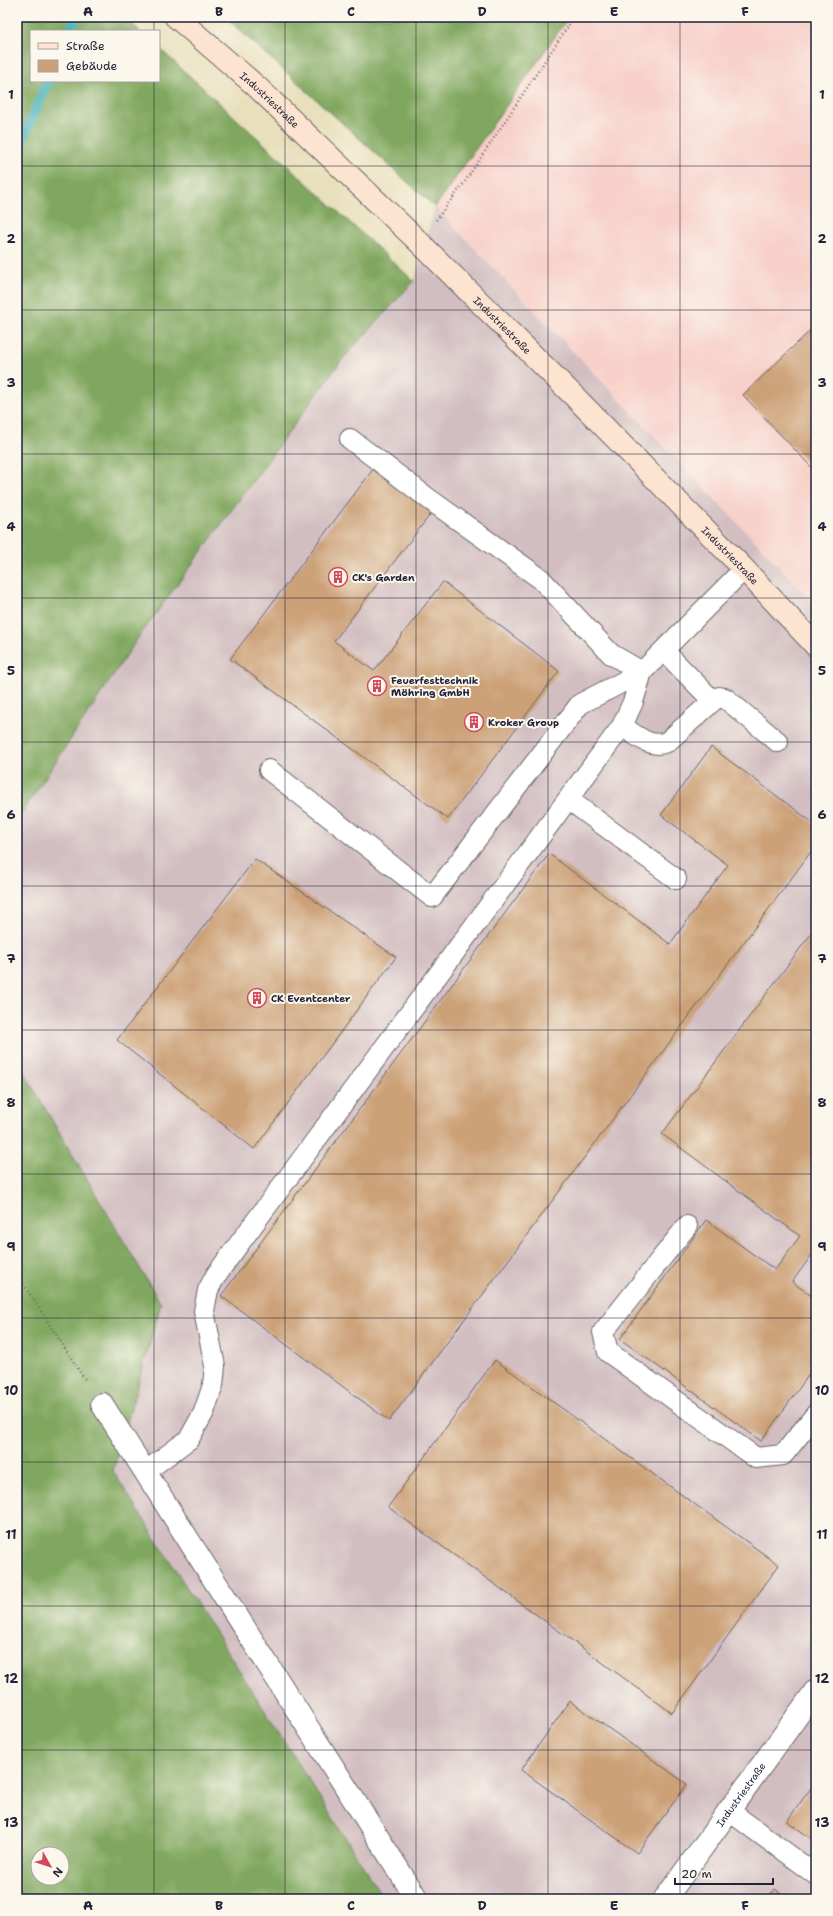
<svg xmlns="http://www.w3.org/2000/svg" width="833" height="1916" font-family="'Shantell Sans',sans-serif">
<style>
.built{fill:#f7d0c9}
.industrial{fill:#d2bec1}
.forest{fill:#80a75e;stroke:#51644c;fill-rule:evenodd}
.lines{fill:none;stroke-linecap:round;stroke-linejoin:round}
.stream{stroke:#40b1b8;stroke-width:10}
.building{fill:#cca178}
.lane-casing{stroke:#676468;stroke-width:22}
.street-casing{stroke:#676468;stroke-width:24}
.secondary-casing{stroke:#676468;stroke-width:24}
.path{stroke:#676468;stroke-width:2.5;stroke-dasharray:1 3;stroke-linecap:butt}
.lane{stroke:#fff;stroke-width:20}
.street{stroke:#fff;stroke-width:22}
.secondary{stroke:#fde4d0;stroke-width:22}
.grid{fill:none;stroke:#22223b;stroke-width:1;stroke-opacity:0.55}
.labels{text-anchor:middle;stroke-width:4;stroke-linejoin:round;paint-order:stroke}
.street-label{font-size:10px;fill:#22223b;stroke:#fbf7ec}
.poi-label{font-size:10px;font-weight:bold;fill:#22223b;stroke:#fbf7ec;text-anchor:start}
.neatline{fill:none;stroke:#22223b;stroke-width:1.5}
.grid-label{font-size:13px;text-anchor:middle;font-weight:bold;fill:#22223b}
</style>
<rect width="100%" height="100%" fill="#fbf7ec"/>
<filter id="ink" filterUnits="userSpaceOnUse"><feTurbulence type="fractalNoise" baseFrequency=".025" numOctaves="2"/><feDisplacementMap in="SourceGraphic" scale="8" xChannelSelector="R" yChannelSelector="G"/><feConvolveMatrix kernelMatrix="1 2 1 2 8 2 1 2 1" color-interpolation-filters="sRGB"/></filter>
<filter id="wash" filterUnits="userSpaceOnUse"><feTurbulence type="fractalNoise" baseFrequency=".012" numOctaves="4" result="noise"/><feDisplacementMap in="SourceGraphic" scale="16" xChannelSelector="R" yChannelSelector="G"/><feGaussianBlur stdDeviation="0.9" result="paint"/><feColorMatrix in="noise" values="0 0 0 0 0 0 0 0 0 0 0 0 0 0 0 0 0 1.4 0 .05"/><feComposite in="paint" operator="in"/></filter>
<g filter="url(#wash)">
<rect width="100%" height="100%" fill="#e8e0bc"/>
<path class="built" d="M569,17h247v588l-381,-398z"/>
<path class="industrial" d="M435,207l381,398v1294h-432l-271,-428 48,-167 -144,-243v-241l121,-182 203,-277 73,-80z"/>
<path class="forest" d="M17,17h108l15,14h-109v50h128v-33l255,233 -73,80 -203,277 -121,182z
M225,17h344l-134,190z
M17,1061l144,243 -48,167 271,428h-367zM38,1854h24v24h-24z"/>
<g class="lines">
<path class="stream" d="M70,31l6,-14
M17,153l31,-72"/>
</g>
<g id="blocks">
<path class="building" d="M816,325v147l-73,-77z
M374,468l58,44 -98,129 40,30 69,-89 116,89 -111,148 -218,-160z
M711,747l105,78v20l-427,576 -168,-125 328,-442 121,90 58,-79 -67,-50z
M255,859l141,98 -142,192 -137,-109z
M816,927v322l-24,33 24,17v66l-55,76 -141,-102 86,-119 69,50 25,-34 -138,-102z
M495,1360l284,205 -107,148 -284,-206z
M570,1701l117,83 -50,69 -116,-83z
M816,1781v61l-29,-21z
M775,1889l14,10h-22z"/>
</g>
</g>
<g filter="url(#ink)">
<use href="#blocks" fill-opacity="0" stroke="#676468" stroke-width="1"/>
<g class="lines">
<g class="lane-casing">
<path id="lane" d="M350,439l79,60 112,80 70,75 31,18 102,-103
M664,651l49,50
M622,726c14,9 28,23 45,16l46,-41 6,-4 6,1 53,44
M269,770l163,127 148,-193 62,-32
M568,799l108,80
M687,1226l-84,106 5,20 148,106 27,-3 33,-41
M145,1472l44,-33 15,-27 9,-27 2,-19 -11,-55 4,-21 8,-15 406,-549 11,-24 9,-30
M728,1810l88,65"/>
</g>
<g class="street-casing">
<g id="street">
<path d="M102,1404l315,495"/>
<path id="s1" d="M665,1899l151,-209"/>
</g>
</g>
<g class="secondary-casing">
<g id="secondary">
<path id="s2" d="M176,17l80,69 164,157 151,150 173,176 72,77"/>
</g>
</g>
<path class="path" d="M436,220l28,-37 110,-166
M17,1274l69,107"/>
<use href="#lane" class="lane"/>
<use href="#street" class="street"/>
<use href="#secondary" class="secondary"/>
</g>
</g>
<path class="grid" d="M154,17v14M285,17v1882M416,17v1882M548,17v1882M680,17v1882M154,81v1818M17,166h799M17,310h799M17,454h799M17,598h799M17,742h799M17,886h799M17,1030h799M17,1174h799M17,1318h799M17,1462h799M17,1606h799M17,1750h799"/>
<defs>
<g id="building-ring" transform="scale(1)"><circle r="9.5" fill="#fbf7ec" stroke="#d1495b" stroke-width="1.5"/><path d="M-4-6H4V6H1V3H-1V6H-4ZM-2.5-4.3h1.7v1.8h-1.7ZM.8-4.3h1.7v1.8H.8ZM-2.5-1h1.7V.8h-1.7ZM.8-1h1.7V.8H.8Z" fill="#d1495b"/></g>
</defs>
<g fill-rule="evenodd">
<use href="#building-ring" x="338" y="577"/>
<use href="#building-ring" x="377" y="686"/>
<use href="#building-ring" x="474" y="722"/>
<use href="#building-ring" x="257" y="998"/>
</g>
<g class="labels">
<g class="street-label">
<text dy="4" stroke="none"><textPath href="#s2" startOffset="125">Industriestraße</textPath></text>
<text dy="4" stroke="none"><textPath href="#s2" startOffset="449">Industriestraße</textPath></text>
<text dy="4" stroke="none"><textPath href="#s2" startOffset="773">Industriestraße</textPath></text>
<text dy="4" stroke="none"><textPath href="#s1" startOffset="129">Industriestraße</textPath></text>
</g>
<g class="poi-label">
<text x="352" y="581">CK's Garden</text>
<text x="391" y="684">Feuerfesttechnik<tspan x="391" dy="12">Möhring GmbH</tspan></text>
<text x="488" y="726">Kroker Group</text>
<text x="271" y="1002">CK Eventcenter</text>
</g>
</g>
<rect width="833" height="1916" fill="none" stroke="#fbf7ec" stroke-width="44"/>
<rect x="30" y="30" width="130" height="52" fill="#fbf7ec" stroke="#a4a2a5"/>
<rect x="38" y="43" width="20" height="6" fill="#fde4d0" stroke="#a4a2a5"/>
<text x="66" y="50" font-size="12" fill="#22223b">Straße</text>
<rect x="38" y="60" width="20" height="12" fill="#cca178" stroke="#a4a2a5"/>
<text x="66" y="70" font-size="12" fill="#22223b">Gebäude</text>
<g transform="translate(50 1866) rotate(129)"><circle r="19" fill="#fbf7ec" stroke="#a4a2a5"/>
<path d="M0-3L7 15L0 10L-7 15Z" fill="#d1495b"/>
<text y="-6" font-size="11" font-weight="bold" text-anchor="middle" fill="#22223b">N</text>
</g>
<path d="M675 1878v6h98v-6" fill="none" stroke="#22223b" stroke-width="2"/>
<text x="681" y="1878" font-size="12" fill="#22223b" stroke="#fbf7ec" stroke-width="3" paint-order="stroke">20 m</text>
<rect x="22" y="22" width="789" height="1872" class="neatline"/>
<g class="grid-label">
<text x="88" y="16">A</text>
<text x="219" y="16">B</text>
<text x="351" y="16">C</text>
<text x="482" y="16">D</text>
<text x="614" y="16">E</text>
<text x="745" y="16">F</text>
<text x="11" y="99">1</text>
<text x="822" y="99">1</text>
<text x="11" y="243">2</text>
<text x="822" y="243">2</text>
<text x="11" y="387">3</text>
<text x="822" y="387">3</text>
<text x="11" y="531">4</text>
<text x="822" y="531">4</text>
<text x="11" y="675">5</text>
<text x="822" y="675">5</text>
<text x="11" y="819">6</text>
<text x="822" y="819">6</text>
<text x="11" y="963">7</text>
<text x="822" y="963">7</text>
<text x="11" y="1107">8</text>
<text x="822" y="1107">8</text>
<text x="11" y="1251">9</text>
<text x="822" y="1251">9</text>
<text x="11" y="1395">10</text>
<text x="822" y="1395">10</text>
<text x="11" y="1539">11</text>
<text x="822" y="1539">11</text>
<text x="11" y="1683">12</text>
<text x="822" y="1683">12</text>
<text x="11" y="1827">13</text>
<text x="822" y="1827">13</text>
<text x="88" y="1910">A</text>
<text x="219" y="1910">B</text>
<text x="351" y="1910">C</text>
<text x="482" y="1910">D</text>
<text x="614" y="1910">E</text>
<text x="745" y="1910">F</text>
</g>
</svg>
